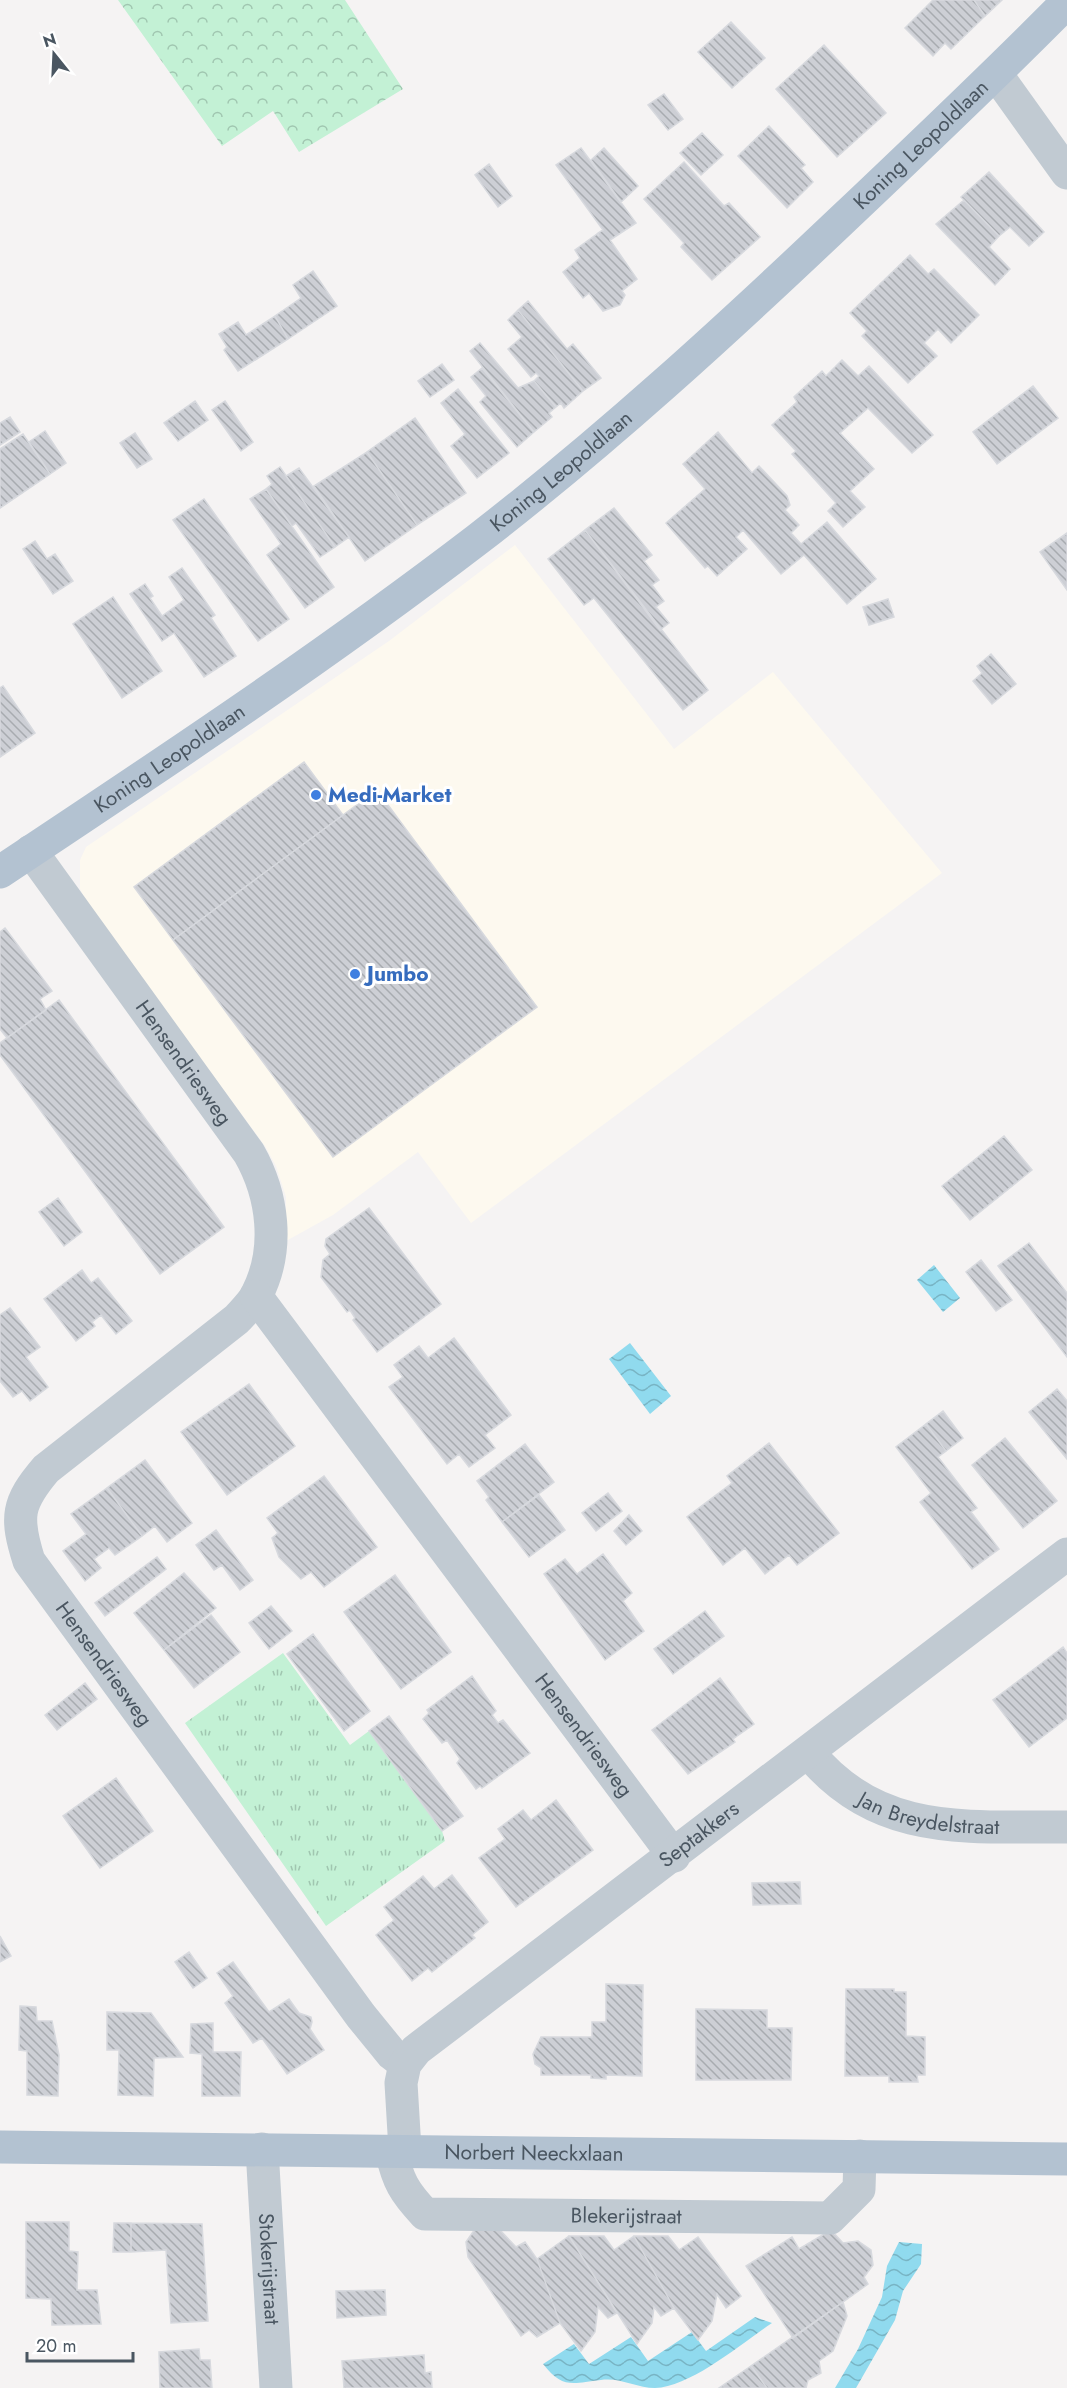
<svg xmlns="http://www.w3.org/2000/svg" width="1067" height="2388" font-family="Jost,sans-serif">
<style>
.commercial{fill:#fdf9ef}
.grass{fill:url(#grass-tufts)}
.forest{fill:url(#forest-crowns)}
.water{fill:url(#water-waves)}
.building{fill:url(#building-back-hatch);stroke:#d7d9de;stroke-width:1.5}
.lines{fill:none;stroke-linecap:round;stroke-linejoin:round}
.minor{stroke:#c1cad2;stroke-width:33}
.major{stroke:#b3c2d1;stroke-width:33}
.shop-dot{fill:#3f7fe0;stroke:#fff;stroke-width:2}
.labels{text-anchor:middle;stroke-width:6;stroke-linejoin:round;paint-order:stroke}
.street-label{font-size:21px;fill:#4a5661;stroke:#fff}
.shop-label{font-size:21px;font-weight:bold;fill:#366cbe;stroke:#fff;text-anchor:start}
</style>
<defs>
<pattern id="grass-tufts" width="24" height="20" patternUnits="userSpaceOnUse" patternTransform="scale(1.5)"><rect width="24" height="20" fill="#c3f1d5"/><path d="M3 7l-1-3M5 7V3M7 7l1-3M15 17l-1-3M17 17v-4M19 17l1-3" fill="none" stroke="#a0c6b0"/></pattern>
<pattern id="forest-crowns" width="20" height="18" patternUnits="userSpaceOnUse" patternTransform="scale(1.5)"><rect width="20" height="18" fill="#c3f1d5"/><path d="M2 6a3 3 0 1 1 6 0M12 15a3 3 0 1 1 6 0" fill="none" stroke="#a0c6b0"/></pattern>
<pattern id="water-waves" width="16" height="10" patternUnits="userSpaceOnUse" patternTransform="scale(1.5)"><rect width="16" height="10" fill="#90daee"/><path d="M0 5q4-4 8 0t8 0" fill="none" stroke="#78b4c4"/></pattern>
<pattern id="building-back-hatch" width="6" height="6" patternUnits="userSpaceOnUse" patternTransform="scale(1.5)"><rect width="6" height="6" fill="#cdcfd5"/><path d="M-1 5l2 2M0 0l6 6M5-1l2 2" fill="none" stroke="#a8abb0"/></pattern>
</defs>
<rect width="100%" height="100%" fill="#f5f3f3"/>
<path class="commercial" d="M515,545l159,204 99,-77 169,201 -471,350 -53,-71 -85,63 -47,26v-44l-10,-31 -11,-20 -174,-236 -11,-21v-29l6,-13 303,-206z"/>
<path class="grass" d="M283,1653l67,92 19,-14 73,100 3,10 -119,85 -141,-203z"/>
<path class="forest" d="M118,0h227l58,89 -104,63 -26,-41 -51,35z"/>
<path class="water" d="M934,1265l26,33 -17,14 -26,-32z
M630,1343l41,53 -21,18 -41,-55z
M899,2242l23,2 -1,20 -18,27 -8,29 -39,68h-21l23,-39 24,-52 5,-31z
M755,2317l17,6c-30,20 -81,64 -117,65 -18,0 -36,-11 -54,-8 -31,4 -39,8 -58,-16l31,-20 15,20 42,-27 17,24 44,-29 14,19z"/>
<path class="building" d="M933,0h41l11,16 -34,33 -6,-6 -12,13 -28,-28z
M974,0h28l-17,16z
M731,22l34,36 -33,30 -34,-36z
M824,45l62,68 -49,44 -61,-68z
M664,94l19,25 -15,11 -20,-25z
M769,126l36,39 -4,3 12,14 -26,26 -49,-52z
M702,133l21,22 -22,20 -21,-22z
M581,148l55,75 -26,17 27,39 -15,12 3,4 -5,10 -17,6 -14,-18 -6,5 -20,-26 17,-14 -5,-8 22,-16 2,2 -1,-3 5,-3 -47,-65z
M604,148l34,38 -17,16 -30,-42z
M684,162l40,44 5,-3 31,34 -48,43 -31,-33 3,-4 -40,-44z
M489,164l23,32 -14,11 -23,-32z
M989,172l55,60 -15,14 -19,-19 -11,9 -38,-39z
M964,200l35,36 -10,11 21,22 -15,16 -59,-61z
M910,255l18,19 6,-5 45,46 -28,28 -13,-14 -14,14 13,13 -29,27 -46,-47 5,-5 -17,-18z
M313,271l24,35 -49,33 -13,-23 26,-18 -8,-13z
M528,301l39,48 6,-5 28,34 -18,13 -65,-81z
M518,310l65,81 -19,17 -3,-5 -5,4 -22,-26 5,-5 -3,-3 -5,4 -23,-28 14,-12 -14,-17z
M275,316l13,23 -50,32 -14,-21 3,-3 -8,-13 19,-12 8,13z
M480,343l38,45 16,-7 22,26 -7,6 3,4 -18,15 -64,-81z
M842,360l16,16 11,-10 64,69 -21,18 -44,-45 -28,25 34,36 -24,22 15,16 -22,20 -15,-16 8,-8 -44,-49 4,-3 -24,-26 25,-23 -3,-5 28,-26 4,5z
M442,364l12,16 -24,17 -12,-16z
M482,368l52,64 -17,15 -37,-45 6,-6 -15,-19z
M1033,386l25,32 -61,46 -24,-32z
M458,389l51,64 -32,25 -26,-32 14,-12 -24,-31z
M195,401l13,19 -30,21 -14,-18z
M225,401l28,41 -12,9 -29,-41z
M10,417l10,15 -20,13v-22z
M415,418l51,75 -49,32 -50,-73z
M45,431l21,32 -16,11 -21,-32z
M718,432l34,41 7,-7 28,30 3,9 -5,5 14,15 -8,8 10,11 26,-22 49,57 -29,25 -43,-49 -23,19 -38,-44 -7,7 11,12 -30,27 -9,-10 -3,2 -39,-45 39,-34 -22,-25z
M135,433l17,26 -15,9 -17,-25z
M23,434l27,40 -50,34v-59z
M367,452l50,73 -52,36 -51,-75z
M280,467l55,80 -15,10 -24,-34 -4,3 -26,-37 6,-5 -5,-8z
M299,468l50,69 -14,10 -49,-71z
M266,489l68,98 -29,21 -38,-53 14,-11 -31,-45z
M204,499l85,120 -31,22 -85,-121z
M614,508l38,47 -8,6 15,19 -7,5 12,16 -8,6 13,16 -9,7 -75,-100z
M585,530l123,160 -25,20 -89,-112 -10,7 -36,-46z
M1067,533v57l-27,-38z
M35,541l12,18 8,-5 18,27 -20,13 -30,-45z
M182,568l33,47 -4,3 25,38 -32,21 -30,-44 -12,8 -32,-47 15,-10 8,12 -3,2 12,18 22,-16 -15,-23z
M113,597l49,74 -40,27 -49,-74z
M888,599l6,18 -25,8 -6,-18z
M991,654l25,30 -24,20 -19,-23 9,-8 -5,-7z
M3,686l32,47 -35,24v-69z
M304,762l39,53 -170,125 -39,-53z
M377,790l160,217 -204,150 -160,-217z
M5,928l47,63 -12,8 6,11 -39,28 -7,-9v-97z
M59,1000l165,227 -64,47 -160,-219v-12z
M1004,1136l28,34 -62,50 -28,-34z
M58,1198l24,34 -18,14 -25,-34z
M369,1208l72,96 -64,48 -24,-32 2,-2 -5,-8 -3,2 -26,-35 2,-17 7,-6 -5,-8 1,-7z
M1029,1243l38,50v64l-69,-91z
M981,1260l31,40 -16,11 -30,-39z
M82,1270l9,13 7,-5 34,43 -16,13 -15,-19 -9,7 3,4 -19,15 -32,-42z
M10,1308l30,39 -14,10 22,30 -18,14 -8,-10 -9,6 -13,-16v-66z
M454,1338l57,77 -26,20 10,13 -26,19 -10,-13 -12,10 -58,-77 14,-10 -9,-12 25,-19 9,12z
M249,1384l46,62 -68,49 -46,-63z
M1057,1389l10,12v58l-38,-47z
M943,1411l20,27 -17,13 -20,-27z
M926,1424l20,27 -8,6 39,51 -6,4 28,37 -27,20 -52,-67 11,-9 -35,-46z
M1005,1438l52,63 -34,27 -51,-63z
M769,1443l70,90 -42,32 -8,-10 -24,19 -20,-26 -22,17 -36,-48 45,-34 -5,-7z
M525,1444l29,38 -52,40 -16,-22 3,-3 -12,-16z
M145,1460l47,63 -25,19 -12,-16 -13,10 -35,-48z
M324,1476l53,71 -53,40 -13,-15 -10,7 -22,-22 -7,-19 6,-5 -11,-15z
M107,1488l35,48 -27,19 -6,-7 -15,11 7,9 -16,13 -22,-30 23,-17 -15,-20z
M608,1493l14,18 -26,20 -14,-18z
M539,1495l26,35 -36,27 -27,-35z
M629,1515l13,16 -16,14 -12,-14z
M216,1530l37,50 -13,10 -18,-25 -8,5 -18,-25z
M603,1554l29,39 -9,8 21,30 -39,29 -61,-86 21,-15 12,15z
M157,1557l9,12 -61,47 -10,-13z
M184,1573l32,35 -52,42 -30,-37z
M395,1575l56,77 -50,37 -57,-77z
M271,1606l21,25 -23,18 -20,-26z
M705,1611l19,25 -51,38 -19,-25z
M211,1615l29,37 -46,36 -30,-38z
M313,1634l57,77 -26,20 -57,-77z
M1063,1647l4,6v65l-38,29 -36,-47z
M472,1676l24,35 -4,4 6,8 5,-3 27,33 -48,35 -2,-2 -4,3 -19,-26 3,-4 -13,-19 -5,3 -19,-24 6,-6 -2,-3z
M720,1678l34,46 -21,15 2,3 -47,32 -36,-44z
M85,1683l12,16 -40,31 -12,-15z
M389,1716l74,100 -21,15 -73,-100z
M116,1778l37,53 -53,37 -37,-52z
M556,1800l37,50 -77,57 -37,-49 26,-19 -7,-10 25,-19 8,10z
M452,1875l36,47 -16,13 3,3 -43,34 -4,-4 -16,13 -36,-46 18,-15 -10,-13 39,-31 11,13z
M800,1882l1,22 -48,1 -1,-22z
M0,1936l11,20 -11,6z
M189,1952l18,26 -14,10 -18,-26z
M233,1962l36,50 20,-13 10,14 12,4 1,5 -2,7 14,21 -37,24 -25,-36 -9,5 -28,-40 8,-7 -16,-23z
M606,1984l37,1 -1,91 -36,-1v4l-15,-1v-3h-50v-7l-6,-4 -2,-10 8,-17h51v-15h14z
M846,1989h48v3h12v44l19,1v38h-8l1,7h-29v-6h-44z
M20,2006l16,1 1,14h15l7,34 -1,41 -31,-1v-44l-8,-1z
M696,2009l71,1v18h25l-1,52h-95z
M107,2012l44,1 32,44 -29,1 -1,38 -35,-1 1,-45h-12z
M213,2023v29h28l-1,44h-38v-42l-12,-1 1,-29z
M26,2222h43v29l9,1 -1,38h20l4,34 -49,1 -1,-26 -25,-1z
M114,2223h17v29h-18z
M131,2223l71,1 6,97 -37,2 -5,-73 -35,2z
M475,2229h24l17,18 9,-5 12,17 23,64 -23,14 -8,-7 -8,6 -53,-79 -2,-15z
M831,2230l12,13 15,-2 13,9 2,15 -9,12 4,7 -75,54 -47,-72 46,-29 7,12z
M569,2236l48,77 -9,5 -10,-11 -3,25 -14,19 -21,-28 -23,-64z
M569,2236h35l10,14 20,-14 40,72 -13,8 -7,-9 -2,16 -15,21z
M634,2236h34l11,14 19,-13 43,59 -15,12 -9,-14 -5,27 -14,19 -24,-32z
M385,2290l1,25 -49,3 -1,-27z
M843,2302l4,14 -14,35 -14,10 2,12 -13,7 -2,8h-39l-16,-22z
M199,2349l1,11h10l2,28h-52l-1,-36z
M424,2355l1,18 6,-1 1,16h-88l-2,-27z
M751,2366l16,22h-48z"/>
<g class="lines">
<g class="minor">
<path d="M996,74l71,99"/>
<path id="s1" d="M31,851l218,302c24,42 31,96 8,141 -4,9 -13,17 -20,25l-191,150c-29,34 -31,48 -17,92l332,455 31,38 13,10"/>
<path id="s2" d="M256,1296l418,560"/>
<path id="s3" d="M809,1753c69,85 159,73 258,74"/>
<path id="s4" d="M262,2149l14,239"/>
<path id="s5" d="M405,2150l-4,-67 4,-19 11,-14 651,-496"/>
<path id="s6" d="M391,2151c7,30 13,41 34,63l405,4 29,-29 1,-33"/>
</g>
<g class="major">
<path id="s7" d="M0,872c161,-107 324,-215 478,-333 128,-99 247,-208 365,-320 75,-71 151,-143 224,-217"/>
<path id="s8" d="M0,2147l1067,12"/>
</g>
</g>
<g class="shop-dot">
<circle cx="316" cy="795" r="6"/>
<circle cx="355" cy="974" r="6"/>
</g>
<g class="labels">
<g class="street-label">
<text dy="7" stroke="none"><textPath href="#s7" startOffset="1176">Koning Leopoldlaan</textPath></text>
<text dy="7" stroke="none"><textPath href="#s7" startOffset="690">Koning Leopoldlaan</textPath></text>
<text dy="7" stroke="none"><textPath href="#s7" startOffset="204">Koning Leopoldlaan</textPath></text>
<text dy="7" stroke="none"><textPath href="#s1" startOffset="261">Hensendriesweg</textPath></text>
<text dy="7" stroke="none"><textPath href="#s1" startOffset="1022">Hensendriesweg</textPath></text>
<text dy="7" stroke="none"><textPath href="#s2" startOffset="548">Hensendriesweg</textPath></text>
<text dy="7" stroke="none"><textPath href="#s3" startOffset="140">Jan Breydelstraat</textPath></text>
<text dy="7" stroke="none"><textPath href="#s5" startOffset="460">Septakkers</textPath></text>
<text dy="7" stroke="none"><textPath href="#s8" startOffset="534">Norbert Neeckxlaan</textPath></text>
<text dy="7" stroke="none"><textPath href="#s6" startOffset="274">Blekerijstraat</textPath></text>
<text dy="7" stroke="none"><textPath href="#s4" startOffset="120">Stokerijstraat</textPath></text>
</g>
<g class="shop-label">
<text x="328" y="802">Medi-Market</text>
<text x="367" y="981">Jumbo</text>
</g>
</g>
<g transform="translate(54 54) rotate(342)" stroke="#ffffff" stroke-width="4.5" paint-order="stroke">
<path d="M0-4.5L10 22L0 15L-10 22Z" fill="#4a5661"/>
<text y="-9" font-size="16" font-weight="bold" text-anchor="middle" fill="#4a5661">N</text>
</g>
<path d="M27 2352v9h106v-9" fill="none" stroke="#4a5661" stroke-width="3"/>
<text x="36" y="2352" font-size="18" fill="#4a5661" stroke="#ffffff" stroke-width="4.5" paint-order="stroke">20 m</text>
</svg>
